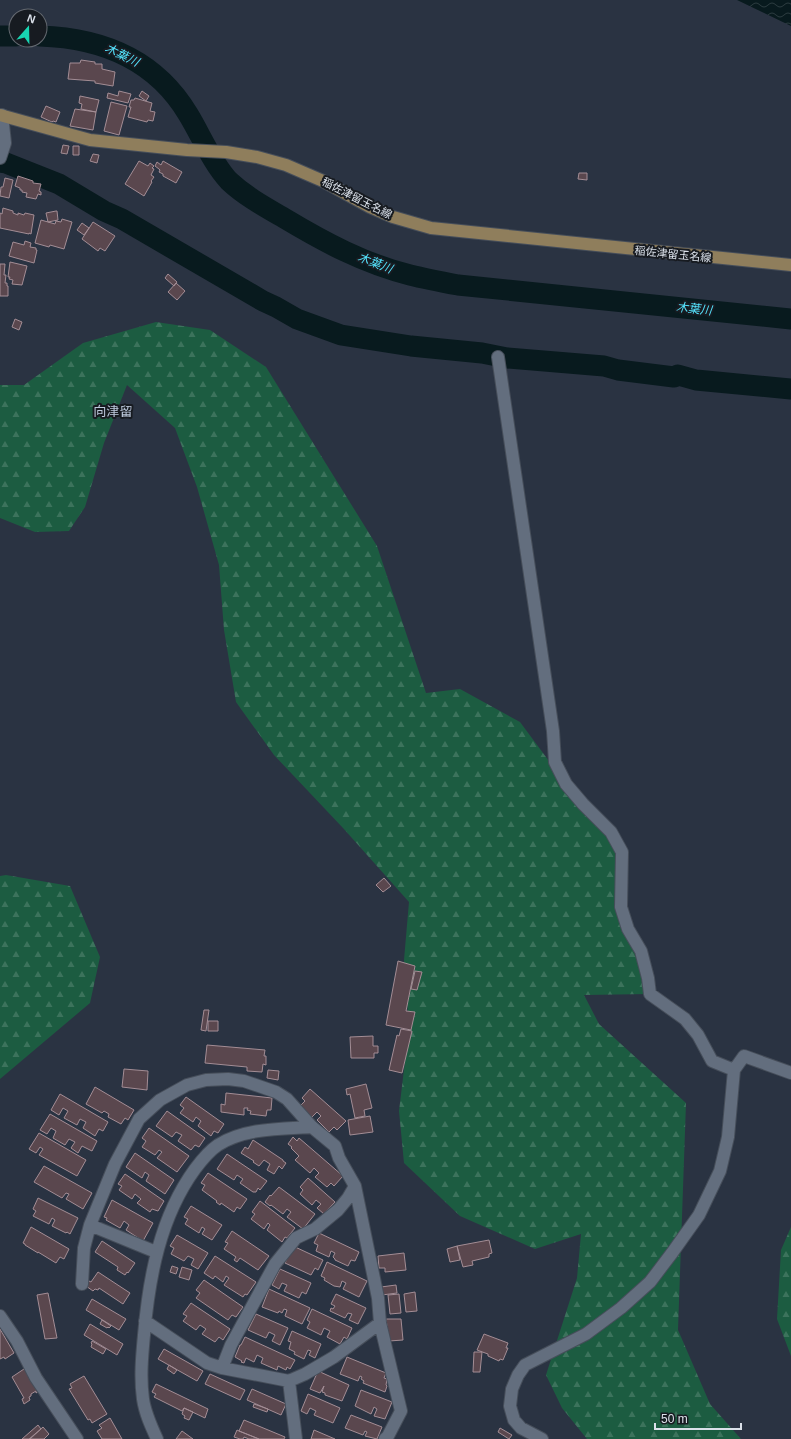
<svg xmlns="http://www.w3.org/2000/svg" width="791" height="1439" font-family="Helvetica,'Noto Sans JP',sans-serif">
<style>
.forest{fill:url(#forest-firs)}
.water{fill:url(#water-waves)}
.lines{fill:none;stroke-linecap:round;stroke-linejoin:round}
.river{stroke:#081a1e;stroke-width:21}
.building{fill:#5a474e;stroke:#a38d95}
.minor-casing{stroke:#464e5a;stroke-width:14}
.major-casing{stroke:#464e5a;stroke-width:14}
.minor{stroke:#636e7e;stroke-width:12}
.major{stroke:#8f7e5c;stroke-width:12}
.labels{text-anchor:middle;stroke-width:4;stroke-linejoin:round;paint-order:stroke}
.street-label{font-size:11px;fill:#dae0e9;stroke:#171b21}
.water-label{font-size:12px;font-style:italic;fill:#54e2fc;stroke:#171b21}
.quarter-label{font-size:13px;fill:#becadd;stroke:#171b21}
</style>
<defs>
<pattern id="forest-firs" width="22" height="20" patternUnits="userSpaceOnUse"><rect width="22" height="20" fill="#1c5c41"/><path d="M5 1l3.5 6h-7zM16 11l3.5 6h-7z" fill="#3c735c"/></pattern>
<pattern id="water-waves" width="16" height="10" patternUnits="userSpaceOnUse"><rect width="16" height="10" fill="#081a1e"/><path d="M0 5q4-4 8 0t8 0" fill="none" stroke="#2b3b3f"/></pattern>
</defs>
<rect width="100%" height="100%" fill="#2a3342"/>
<path class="forest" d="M156,322l54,8 56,37 111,179 49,147 34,-4 60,33 46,62 56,68 -1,55 29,87 -66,1 15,29 87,79 -8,227 32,74 31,35h-154l-25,-31 -16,-33 31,-97 4,-44 -46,15 -75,-33 -56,-53 -5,-52 10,-83 -5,-68 5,-58 -66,-74 -69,-73 -38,-53 -12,-72 -5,-65 -22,-78 -22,-59 -48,-43 -23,58 -19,64 -16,24 -34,1 -35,-14v-133h24l59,-42z
M6,875l64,11 30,71 -10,46 -90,76v-203z
M791,1227v129l-14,-37 4,-69z"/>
<path class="water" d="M737,0h54v26z"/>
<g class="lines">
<path class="river" d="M0,36h16
M40,36c62,2 115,23 148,78 13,21 24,49 41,67 16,15 36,26 55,37 40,24 81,46 126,57 16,4 32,7 48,10l333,34
M0,162l6,1 53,21 45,27 18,8 141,82 13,6 21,12 44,16 70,11 71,7 25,5 97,8 14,4 56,7 4,-2 18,5 95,9"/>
</g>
<path class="building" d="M81,60l14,2v2h7v5l13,3 -2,14 -18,-3v-2l-27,-2 2,-16h10z
M119,91l12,3 -3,9 -21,-5 1,-5 10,3z
M142,91l7,5 -3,5 -7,-5z
M80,96l19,4 -3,12 -15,-3 1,-5 -3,-1z
M135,98l17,5 -2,8 5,1 -2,9 -5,-1 -1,2 -19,-5 3,-10h-2l2,-7h3z
M111,102l16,4 -8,29 -15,-4z
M46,106l14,6 -4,10 -3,-1 -1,1 -11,-5z
M75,109l21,3 -3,18 -23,-4z
M63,145l6,1 -2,8 -6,-1z
M73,146h6v9h-6z
M93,154l6,1 -2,8 -7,-2z
M139,161l9,5 2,-3 4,3 -2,2 2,1 -3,6 3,2 -3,4 1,1 -8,14 -19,-12z
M163,161l19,11 -6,11 -13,-7v-2l-4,-2 1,-2 -1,-1 -4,-3 2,-4 4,3z
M579,173h8v7l-9,-1z
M18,176l15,5v2l8,1 -2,7 2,1v3l-3,-1 -2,5 -10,-2 1,-4 -5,-1v-2h-2v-2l-5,-2z
M5,178l8,2 -4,18 -9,-2 1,-9h2z
M3,208l10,3v2l5,2v-2l6,2 1,-2 9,2 -3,19 -2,-1v1l-29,-6v-15l2,1z
M56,211h1l1,9 -10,2 -2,-9z
M62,219l10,3 -8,27 -14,-4 -1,2 -14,-4 6,-23 14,4 1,-3 5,1z
M93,222l22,14 -10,15 -5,-3 -2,3 -16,-12z
M82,223l7,5 -5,7 -7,-5z
M25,241l6,2 -1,4 6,1v2h1l-3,13 -25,-7 4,-14 11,3z
M10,262l17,4 -5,19 -10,-1 1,-4 -4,-1 1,-2h-2z
M0,264h5l-1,11h2l-1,8h2v3h1v10h-8z
M168,274l9,8 -3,4 -9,-8z
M176,283l9,8 -8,9 -9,-8z
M15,319l7,3 -3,8 -7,-3z
M384,878l7,8 -8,6 -7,-7z
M398,961l17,5 -9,45 9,1 -4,18 -25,-5z
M415,971l7,1 -5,18 -6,-1z
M204,1010h5l-3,21 -5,-1z
M208,1021h10v10h-10z
M401,1029l11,2 -10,42 -13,-3 8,-35 2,1z
M373,1036v10h5v7h-4v5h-23l-1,-21z
M207,1045l58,5 -1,6h2v9l-3,-1 -1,8 -15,-1v-4l-42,-4z
M124,1069l24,2 -1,19 -25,-3z
M268,1070l11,1 -1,9 -11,-2z
M366,1084l6,24 -8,2 1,6 -10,2 -5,-24 -3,1 -1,-6z
M95,1087l39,23 -6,10 -3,-2 -4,6 -13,-7 1,-3 -5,-3 -2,2 -16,-9z
M310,1089l36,32 -9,9 -3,-3 -5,5 -12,-12 4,-4 -4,-4 -5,5 -12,-11 5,-5 -3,-3z
M226,1093l46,5 -1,12h-4l-1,6 -16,-2 1,-3 -4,-1 1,-2h-4v7l-23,-3v-8l4,1z
M60,1094l48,28 -5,9 -4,-2 -4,7 -12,-8 3,-6 -6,-3 -3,6 -13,-7 4,-7 -5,-3 -4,7 -8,-5z
M186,1097l38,27 -6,9 -4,-2 -3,5 -13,-10 3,-5 -5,-4 -3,5 -13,-9 4,-5 -4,-3z
M167,1111l38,27 -6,9 -4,-2 -4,5 -13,-9 4,-6 -6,-3 -4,5 -16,-11z
M50,1114l47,27 -5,10 -10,-5 -4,7 -7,-5 4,-6 -6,-3 -4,6 -12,-7 3,-7 -5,-3 -4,6 -7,-4z
M370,1116l3,16 -23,3 -2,-15z
M149,1128l40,28 -12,16 -20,-14 5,-6 -3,-2 -4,5 -13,-8 4,-6 -4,-3z
M39,1133l47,27 -9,16 -38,-21 4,-6 -3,-2 -4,6 -7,-4z
M293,1137l4,4 2,-3 44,38 -9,10 -3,-3 -4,4 -12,-10 4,-4 -5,-5 -4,5 -15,-13 4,-4 -8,-8 1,-1 -4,-3z
M253,1140l30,20v1l3,2 -4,6 -3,-3 -5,8 -7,-4 3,-6 -6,-4 -5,6 -6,-4 1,-1 -13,-8 4,-6 3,2z
M135,1153l39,27 -9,14 -19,-13 3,-6 -4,-3 -3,6 -16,-11z
M227,1154l40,27 -7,9 -2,-2 -2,4h-3l-13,-9 3,-4 -6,-4 -3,5 -17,-11z
M44,1166l48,27 -9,16 -17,-10 3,-5 -3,-1 -4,5 -28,-16z
M208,1173l39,26 -7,10 -3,-2 -3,5 -13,-9 -1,2 -4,-3 1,-1 -15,-11 3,-5 -4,-2z
M125,1174l39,27 -6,10 -6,-2 -2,3 -13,-9 4,-4 -6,-5 -3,5 -13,-9 3,-4 -4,-2z
M308,1178l27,24 -11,12 -7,-6 4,-4 -5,-4 -4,5 -12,-11 3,-4 -3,-3z
M279,1187l36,27 -12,15 -16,-12 4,-5 -4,-3 -4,5 -12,-9 -1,1 -5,-4 5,-7 1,1z
M38,1198l40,20 -8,16 -3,-2 -1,1 -14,-7 3,-6 -3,-2 -3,6 -16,-8 3,-5 -3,-2z
M112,1200l41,23 -10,18 -17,-11 3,-5 -5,-4 -4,7 -14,-8 1,-2 -3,-1z
M260,1201l35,27 -8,10 -2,-1 -3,5 -15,-12 3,-5 -2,-2 -4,6 -13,-10 4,-5 -3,-2z
M191,1206l31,19 -10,15 -10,-6 3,-5 -3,-2 -3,6 -14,-9 3,-5 -4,-2z
M31,1227l38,22 -5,10 -4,-2 -4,6 -18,-11v1l-13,-8v-1l-2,-1z
M232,1231l37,25 -11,14 -18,-12 -3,4 -3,-2 2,-3 -12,-8 4,-6 -3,-1z
M319,1233l40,19 -4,9 -4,-1 -3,6 -13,-6v-1l-2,-2 2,-4 -4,-2 -2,6 -13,-6 2,-6 -4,-2z
M177,1235l31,18 -10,16 -7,-4 3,-6 -6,-3 -4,5 -13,-7 3,-6 -4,-2z
M489,1240l3,13 -3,1v3l-17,4 1,4 -10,2 -6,-21z
M102,1241l33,22 -7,10 -1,-1 -2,3 -8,-5 1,-3 -23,-15z
M293,1246l30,14 -5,10 -3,-2 -4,7 -26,-12z
M457,1246l3,14 -10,2 -3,-13z
M404,1253l2,17 -21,2v-4h-6l-1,-12z
M215,1256l41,26 -9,13 -2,-1 -2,3 -19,-12 5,-7 -3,-2 -3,6 -8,-6 -2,3 -9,-6z
M327,1262l40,19 -8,16 -16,-8 3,-6 -4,-2 -2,6 -6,-1 -10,-6 1,-2 -4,-2z
M172,1266l6,2 -2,6 -6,-2z
M182,1267l10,3 -3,10 -10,-3z
M280,1269l31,14 -5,11 -4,-2 -3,6 -15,-7 3,-6 -5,-2 -3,6 -7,-4z
M98,1272l32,21 -7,11 -24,-16 -1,2 -3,-1 -2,2 -7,-5 3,-5 2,1z
M204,1280l39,27 -7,10 -4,-2 -4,5 -32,-22 4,-5 -4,-3z
M396,1285l1,8 -15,2 -1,-8z
M269,1289l41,19 -8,16 -17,-8 2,-6 -3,-1 -2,4 -3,-2 -1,2 -16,-6z
M415,1292l2,19 -11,1 -2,-18z
M48,1293l9,45 -12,1 -8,-44z
M336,1294l30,14 -8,16 -9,-4 3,-6 -4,-1 -3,5 -15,-7 1,-3 2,1 2,-3 -4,-2z
M399,1294l2,19 -11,1 -2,-19z
M92,1299l34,20 -7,11 -33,-20z
M191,1303l39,26 -7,11 -4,-3 -4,5 -13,-8 4,-5 -6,-4 -4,5 -13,-9 4,-5 -4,-2z
M312,1309l40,19 -5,11 -3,-2 -4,7 -13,-7 3,-6 -6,-3 -3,7 -14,-7 3,-6 -3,-2z
M256,1314l32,14 -8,17 -8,-4 3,-6 -6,-3 -3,6 -18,-8z
M386,1319h15l2,21 -14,1z
M102,1320l9,6 -2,2 -1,-1 -1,1 -7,-4z
M90,1324l33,20 -6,11 -33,-20z
M0,1329l14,24 -9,6 -1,-2 -4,2z
M292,1331l29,13 -6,14 -6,-3 2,-4 -3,-1 -4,9 -10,-5 1,-2 -6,-3 2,-7 -3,-1z
M484,1334l24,9 -2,5h2l-5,12 -3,-1 -1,2 -11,-5v-2l-11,-4z
M245,1337l50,23 -5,9 -3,-2 -1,3 -8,-4 -1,4 -16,-7 2,-5 -6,-3 -3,7 -8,-4 -2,5 -3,-1 1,-1 -7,-4 5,-12h1z
M92,1341l14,8 -3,5 -12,-7 1,-3 -1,-1z
M164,1349l39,22 -6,10 -39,-22z
M474,1352h8l-2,20h-7z
M347,1357l39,16 -2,5 3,1 -1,6 1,1 -2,6 -22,-9 1,-2 -3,-2 1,-2 -2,-1 -2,5 -18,-7z
M169,1365l8,5 -3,4 -7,-5z
M27,1367l12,24 -3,2v-2l-5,3v2l-2,1 1,3 -6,4 -2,-5 2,-1 -12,-21z
M318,1371l31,14 -7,16 -17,-6v-2l-3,-1 2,-6 -4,7 -10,-4z
M210,1374l35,16 -5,10 -35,-16z
M84,1376l23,38 -15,9 -2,-4 -2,1 -19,-31 3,-1 -2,-4z
M156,1384l52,25 -3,9 -21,-10 -2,3 -28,-14 2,-3 -4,-2z
M252,1389l34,15 -5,11 -34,-15z
M361,1390l31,12 -7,17 -11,-3 3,-7 -3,-2 -3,7 -16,-8z
M308,1394l32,14 -7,15 -19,-8 2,-4 -6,-3 -3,6 -6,-3z
M254,1404l14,5 -1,3 -14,-5z
M184,1408l9,4 -4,8 -5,-2 1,-2 -3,-2z
M351,1415l31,12 -5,12 -12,-3 2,-4 -2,-1 -2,4 -18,-7z
M110,1418l12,21h-20l-5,-8 5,-3 -3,-3z
M244,1420l41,17 -1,2h-25l-20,-8z
M38,1425l3,4 -12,10h-7z
M43,1427l6,7 -5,5h-14z
M500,1428l12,7 -3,4 -11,-7z
M237,1430l2,1 20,8h-10l-5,-2 -1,2h-3l-6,-2z
M314,1430l21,9h-24z
M182,1431l11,8h-17z"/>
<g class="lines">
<g class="minor-casing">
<path id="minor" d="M0,158l5,-15 -3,-28
M498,357l55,374 2,31 11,22 17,20 28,28 11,20 -1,55 7,22 13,22 7,27 2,16 35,25 13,16 14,26 22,9
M90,1225l66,27
M82,1284l2,-36 6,-23 25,-61 24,-45 21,-19 27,-15 19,-5 22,-1 16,2 32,11 11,7 25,28 23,19 4,12 16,28 23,112 2,25 21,88 -13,25 -3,3
M0,1316l17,25 19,37 41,61
M145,1321l62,42 15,5 67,13 16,-7 29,-17 46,-34
M222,1368l9,-23 44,-81 21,-26 19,-9 23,-19 10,-12 7,-12
M289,1381l7,58
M157,1439c-6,-13 -12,-26 -14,-40 -3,-21 -1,-43 1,-64 5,-58 16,-118 51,-166 6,-8 14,-18 23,-24 27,-17 62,-16 94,-18
M542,1439l-21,-11 -7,-8 -4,-14 2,-17 6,-14 7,-10 61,-31 35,-26 29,-26 22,-29 27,-38 21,-44 8,-34 6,-67 10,-14 47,17"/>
</g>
<g class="major-casing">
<path id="major" d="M0,115l90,25 97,10 39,2 31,5 29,8 37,16 47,26 23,10 38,11 360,37"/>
</g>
<use href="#minor" class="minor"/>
<use href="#major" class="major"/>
</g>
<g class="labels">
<g class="street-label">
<text transform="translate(357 198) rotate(27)" y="4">稲佐津留玉名線</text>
<text transform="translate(673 254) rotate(6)" y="4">稲佐津留玉名線</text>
</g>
<g class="water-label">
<text transform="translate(122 55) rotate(26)" y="4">木葉川</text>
<text transform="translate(375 263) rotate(21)" y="4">木葉川</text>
<text transform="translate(694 309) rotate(6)" y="4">木葉川</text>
</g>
<g class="quarter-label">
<text x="113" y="416">向津留</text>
</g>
</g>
<g transform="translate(28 28) rotate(20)"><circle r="19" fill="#171b21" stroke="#656a71"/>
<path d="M0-3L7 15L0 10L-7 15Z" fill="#18d5b2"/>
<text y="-6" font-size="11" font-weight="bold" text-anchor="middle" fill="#dae0e9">N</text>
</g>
<path d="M655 1423v6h86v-6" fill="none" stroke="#dae0e9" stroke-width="2"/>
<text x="661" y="1423" font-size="12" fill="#dae0e9" stroke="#171b21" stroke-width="3" paint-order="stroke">50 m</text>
</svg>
